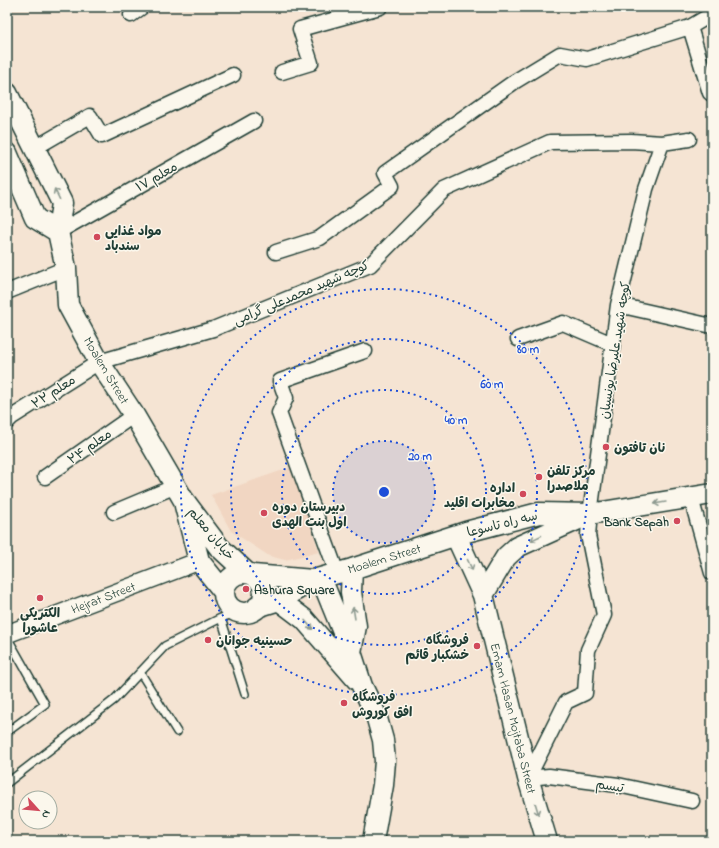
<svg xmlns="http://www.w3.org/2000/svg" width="719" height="848" font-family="'Indie Flower','Playpen Sans Arabic',sans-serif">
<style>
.built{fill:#f1d6c2}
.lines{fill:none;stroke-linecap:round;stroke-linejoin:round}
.service-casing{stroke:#1f3d34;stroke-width:10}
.minor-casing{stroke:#1f3d34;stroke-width:17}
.tertiary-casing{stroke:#1f3d34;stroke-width:20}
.secondary-casing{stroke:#1f3d34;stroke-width:23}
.service{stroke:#fbf7ec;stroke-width:7}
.minor{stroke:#fbf7ec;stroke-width:14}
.tertiary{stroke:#fbf7ec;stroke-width:17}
.secondary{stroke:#fbf7ec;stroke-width:20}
.oneway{stroke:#8d9a90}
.ring{fill:none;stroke:#1d4ed8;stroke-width:2;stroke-dasharray:2 4}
.poi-dot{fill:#d1495b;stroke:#fbf7ec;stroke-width:1.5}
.labels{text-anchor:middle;stroke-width:3;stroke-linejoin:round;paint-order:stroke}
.street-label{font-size:13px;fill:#1f3d34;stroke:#fbf7ec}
.poi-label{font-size:13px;font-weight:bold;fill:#1f3d34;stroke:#fbf7ec;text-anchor:start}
.centre{fill:#1d4ed8;stroke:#fbf7ec;stroke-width:2}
.ring-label{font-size:12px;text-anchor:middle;font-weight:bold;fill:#1d4ed8;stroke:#fbf7ec;stroke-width:3;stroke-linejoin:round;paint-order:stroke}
</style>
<rect width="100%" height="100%" fill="#f5e4d3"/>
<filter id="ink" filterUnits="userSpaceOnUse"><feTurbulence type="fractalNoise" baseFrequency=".025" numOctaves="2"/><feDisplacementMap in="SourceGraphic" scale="8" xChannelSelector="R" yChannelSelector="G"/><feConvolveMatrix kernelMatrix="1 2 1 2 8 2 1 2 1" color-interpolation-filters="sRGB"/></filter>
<g filter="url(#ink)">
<path class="built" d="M292,467l27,85 -34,8 -16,-4 -38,-25 -20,-36z"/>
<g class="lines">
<g class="service-casing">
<path id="service" d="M221,618l24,76
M7,637l38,67 -38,28
M140,672l37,60
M7,783l107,-83 51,-54 56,-28 18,-6"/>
</g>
<g class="minor-casing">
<path id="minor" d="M131,15l11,-8
M690,27l20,66
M282,72l29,-9 -11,-34 80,-22
M35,148l55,-32 12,20 131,-61
M58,232l196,-111
M276,252l44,-14 72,-52 -7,-13 129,-91 46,-28 27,5 103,-32 22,-13
M7,292l59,-24
M618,305l94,21
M518,339l45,-16 49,21
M7,422l5,-5 87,-55 114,-33 157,-64 74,-75 106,-48 81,-1 31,2 27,-4
M45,477l89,-62
M691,498l21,75
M114,512l62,-26
M337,573l-58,-160 7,-15 -6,-17 85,-30
M528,778l38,-76 19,-9 3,-43 16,-35 -16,-80 2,-21 28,-209 28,-116 16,-46
M528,778l21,-2 69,9 74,16"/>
</g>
<g class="tertiary-casing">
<path id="tertiary" d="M7,634l192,-73"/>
</g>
<g class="secondary-casing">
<path id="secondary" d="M7,93l55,110 -4,29 8,36 2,37 31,57 35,53 49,84 36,48 28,26
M7,153l28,65 23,14
M185,506l14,55 25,31
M456,536l27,59 45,183 19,63
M224 593a20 20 0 1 1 40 0a20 20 0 1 1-40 0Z
M253,575l60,5
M321,578l30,74 11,34 14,29 7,25 2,21 -2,24 -10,56
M483,595l15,-25 8,-13 11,-10 73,-33 122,-20
M279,600l25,19 53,61
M257,607l22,-7 34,-20 39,-11 114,-37 73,-19 51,1
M351,652l5,-26 -5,-34 1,-23"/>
</g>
<use href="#service" class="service"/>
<use href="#minor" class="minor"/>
<use href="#tertiary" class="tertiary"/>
<use href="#secondary" class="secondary"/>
</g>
<defs><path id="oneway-shaft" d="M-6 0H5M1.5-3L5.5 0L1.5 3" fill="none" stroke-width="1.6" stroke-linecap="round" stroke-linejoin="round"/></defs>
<g class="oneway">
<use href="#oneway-shaft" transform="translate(57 194) rotate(-116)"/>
<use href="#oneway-shaft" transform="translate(660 503) rotate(171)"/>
<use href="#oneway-shaft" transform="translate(536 538) rotate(155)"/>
<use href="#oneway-shaft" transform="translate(470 565) rotate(65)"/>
<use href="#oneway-shaft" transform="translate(354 613) rotate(-99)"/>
<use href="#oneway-shaft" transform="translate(309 625) rotate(49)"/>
<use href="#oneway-shaft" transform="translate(537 809) rotate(73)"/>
</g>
</g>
<circle cx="384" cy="492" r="51" fill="#1d4ed8" fill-opacity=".12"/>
<g class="ring">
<circle cx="384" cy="492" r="51"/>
<circle cx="384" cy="492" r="102"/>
<circle cx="384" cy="492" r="153"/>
<circle cx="384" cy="492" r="203"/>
</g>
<g class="poi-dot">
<circle cx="97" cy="237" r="4"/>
<circle cx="606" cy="447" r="4"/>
<circle cx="539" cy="477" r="4"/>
<circle cx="523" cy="494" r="4"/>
<circle cx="264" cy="513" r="4"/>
<circle cx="677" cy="521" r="4"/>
<circle cx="246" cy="589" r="4"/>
<circle cx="40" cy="598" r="4"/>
<circle cx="208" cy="640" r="4"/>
<circle cx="477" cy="646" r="4"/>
<circle cx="344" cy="703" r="4"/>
</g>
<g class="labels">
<g class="street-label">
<text transform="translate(156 176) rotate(-30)" y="5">معلم ۱۷</text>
<text transform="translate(301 292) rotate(-23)" y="5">کوچه شهید محمدعلی گرامی</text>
<text transform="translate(614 350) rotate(-81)" y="5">کوچه شهید علیرضا یونسیان</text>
<text transform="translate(107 370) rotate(59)" y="5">Moalem Street</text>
<text transform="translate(53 391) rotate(-33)" y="5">معلم ۲۲</text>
<text transform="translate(89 446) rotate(-35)" y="5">معلم ۲۴</text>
<text transform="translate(502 523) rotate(-14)" y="5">سه راه تاسوعا</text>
<text transform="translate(212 533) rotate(50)" y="5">خیابان معلم</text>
<text transform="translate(384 558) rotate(-17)" y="5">Moalem Street</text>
<text transform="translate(103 597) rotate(-21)" y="5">Hejrat Street</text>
<text transform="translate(514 718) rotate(76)" y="5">Emam Hasan Mojtaba Street</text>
<text transform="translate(610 785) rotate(9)" y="5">تبسم</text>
</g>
<g class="poi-label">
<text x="105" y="235">مواد غذایی<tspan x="105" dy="15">سندباد</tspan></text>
<text x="614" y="452">نان تافتون</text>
<text x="547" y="475">مرکز تلفن<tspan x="547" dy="15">ملاصدرا</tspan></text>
<text x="515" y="492" text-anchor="end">اداره<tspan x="515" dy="15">مخابرات اقلید</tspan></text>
<text x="272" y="511">دبیرستان دوره<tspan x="272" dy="15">اول بنت الهدی</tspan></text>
<text x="669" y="526" text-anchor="end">Bank Sepah</text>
<text x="254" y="594">Ashura Square</text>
<text x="40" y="617" text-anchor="middle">الکتریکی<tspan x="40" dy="15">عاشورا</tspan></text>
<text x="469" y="644" text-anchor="end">فروشگاه<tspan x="469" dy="15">خشکبار قائم</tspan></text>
<text x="216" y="645">حسینیه جوانان</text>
<text x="352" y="701">فروشگاه<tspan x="352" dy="15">افق کوروش</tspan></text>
</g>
</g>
<circle cx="384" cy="492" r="6" class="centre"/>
<g class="ring-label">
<text x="528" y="353">80 m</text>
<text x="492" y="388">60 m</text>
<text x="456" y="424">40 m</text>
<text x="420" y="460">20 m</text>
</g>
<rect width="719" height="848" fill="none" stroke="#fbf7ec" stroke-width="24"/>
<rect x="12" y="12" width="695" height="824" fill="none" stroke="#1f3d34" stroke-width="1.5" filter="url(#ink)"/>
<g transform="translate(38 810) rotate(117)"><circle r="19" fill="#fbf7ec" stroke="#a3ada2"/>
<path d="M0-3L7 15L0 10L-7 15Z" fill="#d1495b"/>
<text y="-6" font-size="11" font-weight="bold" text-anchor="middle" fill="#1f3d34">N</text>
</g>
</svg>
